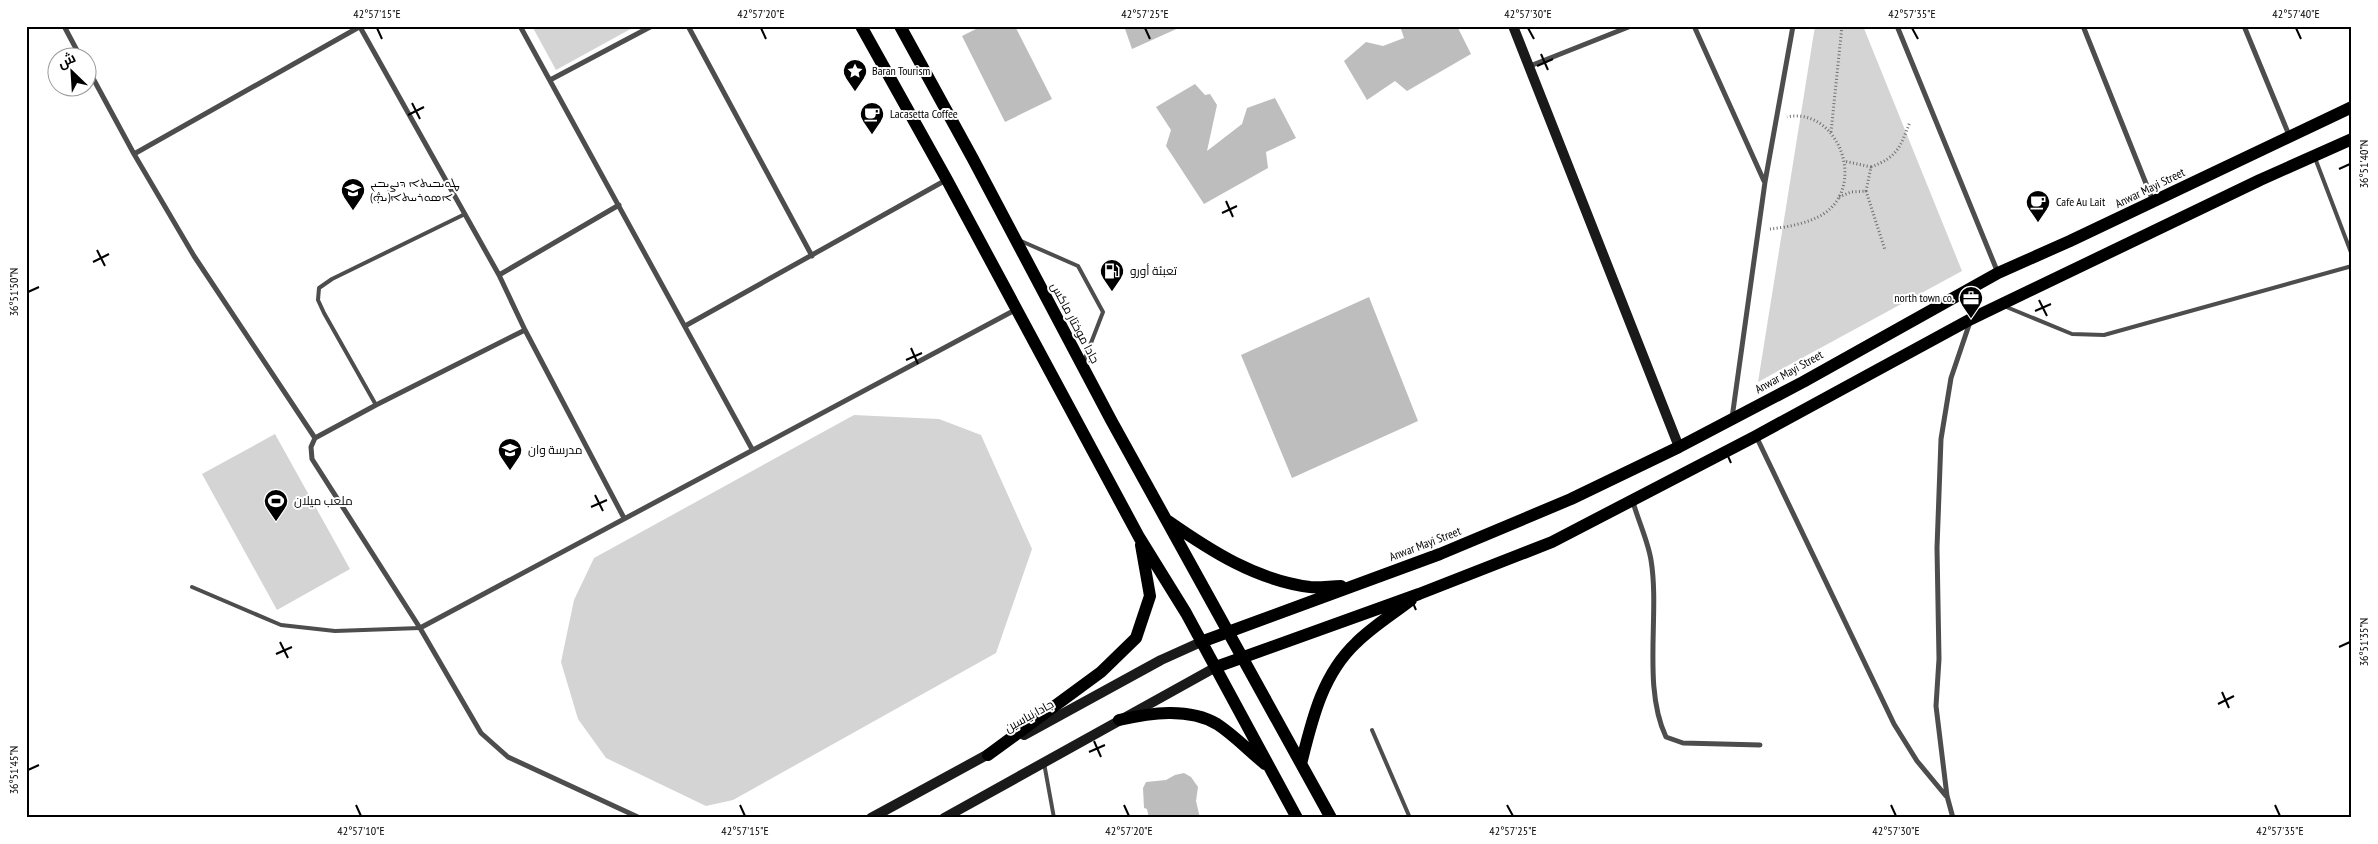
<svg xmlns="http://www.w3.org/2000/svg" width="2378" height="844" font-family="'PT Sans Narrow',Cairo,'Noto Sans Syriac',sans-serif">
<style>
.green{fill:#d4d4d4}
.building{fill:#bdbdbd}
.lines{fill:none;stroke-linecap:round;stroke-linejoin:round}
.path{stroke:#6f6f6f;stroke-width:3;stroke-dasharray:1 2.5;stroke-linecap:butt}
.lane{stroke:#4d4d4d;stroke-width:4}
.street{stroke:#4d4d4d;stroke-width:5}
.secondary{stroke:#1a1a1a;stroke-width:10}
.primary{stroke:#000;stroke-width:12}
.ticks{fill:none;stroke:#000;stroke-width:2}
.labels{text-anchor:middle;stroke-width:4;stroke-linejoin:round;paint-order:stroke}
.poi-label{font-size:12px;fill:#000;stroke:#fff;text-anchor:start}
.street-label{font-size:12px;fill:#000;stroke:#fff}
.neatline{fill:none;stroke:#000;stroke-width:2}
.ticks-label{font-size:12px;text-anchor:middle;fill:#000}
</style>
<rect width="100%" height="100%" fill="#fff"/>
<path class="green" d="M532,26h104l-80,44z
M1815,26h48l99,245 -204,111z
M854,415l85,4 42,16 51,114 -36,104 -263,147 -27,6 -100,-48 -28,-39 -17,-57 13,-62 20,-42z
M275,434l75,135 -73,41 -75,-136z"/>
<path class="building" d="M982,26h33l37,73 -47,23 -43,-86z
M1124,26h59l-51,23z
M1400,26h57l14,28 -64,37 -12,-10 -28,19 -23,-39 22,-19 17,4 21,-8z
M1195,84l10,11 5,-1 7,11 -10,46 35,-27 5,-16 28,-10 21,40 -30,14 2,16 -64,36 -38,-58 5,-16 -15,-23z
M1369,297l49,124 -126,57 -51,-123z
M1184,773l7,4 7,10 -2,14 4,17h-51l-2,-9 -3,-1 -1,-20 3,-6 20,-2 9,-5z"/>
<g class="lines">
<path class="path" d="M1831,132l11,-106
M1871,167c27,-10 29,-20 39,-45
M1866,191l19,59
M1839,197l12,-5 15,-1 5,-24 -27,-6
M1770,229c19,-2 47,-7 61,-21 33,-33 3,-101 -44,-91"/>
<path class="lane" d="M2315,158l37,97
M1021,241l57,25 25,46 -19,49
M2004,306l68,28 32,1 248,-69
M376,405l-52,-92 -6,-13 1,-12 13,-9 133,-65
M192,587l89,38 54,6 85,-3
M1372,730l38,88
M1044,763l10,55"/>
<path class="street" d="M64,26l17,32
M520,26l232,423
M688,26l124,230
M1694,26l70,155
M1897,26l101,247
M2083,26l70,175
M2244,26l45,109
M360,27l139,248 26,55 99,188
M1530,66l101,-40
M88,69l46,85 60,102 121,182
M550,80l102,-54
M134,154l227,-128
M499,275l120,-70
M685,326l261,-146
M525,330l-149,75 -61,33 -4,9 1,12 108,169 61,105 27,24 132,61
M1732,418l33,-236 28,-156
M1756,436l138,288 23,37 29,35
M1633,502c5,18 15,39 18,58 9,54 -9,127 15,177l17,6 77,2
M420,628l595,-318
M1953,818l-6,-22 -11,-90 3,-47 -2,-111 4,-109 10,-61 19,-56"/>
<path class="secondary" d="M1513,26l166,421
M1024,735l137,-75 40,-18
M871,818l123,-67
M944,818l272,-151"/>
<path class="primary" d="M861,26l86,154 192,357 47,76 111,205
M900,26l73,133 138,261 220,398
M1168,521c43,30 88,59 142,66 10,1 21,-1 31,-1
M1201,642l239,-88 131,-55 108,-52 124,-65 195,-109 72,-32 282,-134
M1216,667l203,-73 133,-52 204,-106 215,-117 289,-139 92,-41
M1119,720c31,-7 69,-13 98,4 17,11 32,27 48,40
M988,755l113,-83 35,-34 14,-42 -9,-51
M1301,764c11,-44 21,-89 55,-121 16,-16 37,-29 55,-43"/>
</g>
<path class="ticks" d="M377,28l5,11M761,28l5,11M1145,28l5,11M1528,28l6,11M1912,28l6,11M2296,28l5,11M1541,54l7,16M1537,66l16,-7M412,103l8,16M408,115l16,-8M2339,169l11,-5M1226,201l7,16M1222,213l15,-7M97,250l8,16M93,262l16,-8M28,292l11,-5M2039,300l8,16M2035,311l16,-7M911,348l7,16M906,360l16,-7M1724,447l7,16M1720,458l16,-7M595,495l8,16M591,507l16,-7M1409,594l7,16M1405,605l15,-7M280,642l8,16M2339,647l11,-5M276,654l16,-7M2222,692l7,16M2218,704l16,-8M1094,741l7,16M1089,752l16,-7M28,770l11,-5M356,805l5,11M740,805l5,11M1124,805l5,11M1507,805l6,11M1891,805l5,11M2275,805l5,11"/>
<defs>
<g id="sight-pin" transform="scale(1.25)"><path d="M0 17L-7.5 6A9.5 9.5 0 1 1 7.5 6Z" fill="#000" stroke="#fff"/><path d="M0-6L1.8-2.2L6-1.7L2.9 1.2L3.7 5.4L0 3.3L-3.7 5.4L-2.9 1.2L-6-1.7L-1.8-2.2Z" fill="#fff"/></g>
<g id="cafe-pin" transform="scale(1.25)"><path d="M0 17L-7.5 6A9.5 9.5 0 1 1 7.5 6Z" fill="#000" stroke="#fff"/><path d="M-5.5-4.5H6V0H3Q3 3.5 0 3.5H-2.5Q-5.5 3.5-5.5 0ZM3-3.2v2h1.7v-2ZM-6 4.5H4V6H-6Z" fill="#fff"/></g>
<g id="school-pin" transform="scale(1.25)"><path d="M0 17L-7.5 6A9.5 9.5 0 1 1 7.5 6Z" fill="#000" stroke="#fff"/><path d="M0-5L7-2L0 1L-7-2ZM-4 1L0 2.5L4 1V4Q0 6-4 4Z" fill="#fff"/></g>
<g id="fuel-pin" transform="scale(1.25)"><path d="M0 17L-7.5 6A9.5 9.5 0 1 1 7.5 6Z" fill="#000" stroke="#fff"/><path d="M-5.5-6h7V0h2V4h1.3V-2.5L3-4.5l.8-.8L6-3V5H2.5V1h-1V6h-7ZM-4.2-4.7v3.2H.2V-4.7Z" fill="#fff"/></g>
<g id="office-pin" transform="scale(1.25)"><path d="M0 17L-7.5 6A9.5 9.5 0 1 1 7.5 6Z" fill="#000" stroke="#fff"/><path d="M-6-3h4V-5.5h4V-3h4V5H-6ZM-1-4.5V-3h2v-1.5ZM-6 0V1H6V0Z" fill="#fff"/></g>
<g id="stadium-pin" transform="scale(1.25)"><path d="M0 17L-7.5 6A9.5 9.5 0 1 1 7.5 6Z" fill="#000" stroke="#fff"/><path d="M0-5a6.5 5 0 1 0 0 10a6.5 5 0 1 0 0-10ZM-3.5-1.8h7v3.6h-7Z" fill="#fff"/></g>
</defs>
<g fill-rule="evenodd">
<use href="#sight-pin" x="855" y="71"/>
<use href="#cafe-pin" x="872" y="114"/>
<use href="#school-pin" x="353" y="190"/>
<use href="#cafe-pin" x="2038" y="202"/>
<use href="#fuel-pin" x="1112" y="271"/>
<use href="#office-pin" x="1971" y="298"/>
<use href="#school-pin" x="510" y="450"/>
<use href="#stadium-pin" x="276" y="501"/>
</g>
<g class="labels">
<g class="poi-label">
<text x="872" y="75">Baran Tourism</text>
<text x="890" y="118">Lacasetta Coffee</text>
<text x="370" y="187">ܛܘܝܒܝܬܐ ܕܢܨܝܒܝܢ<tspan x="370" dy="14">ܐܣܘܪܝܝܬܐ(ܞ)</tspan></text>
<text x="2056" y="206">Cafe Au Lait</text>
<text x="1130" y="275">تعبئة أورو</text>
<text x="1954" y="302" text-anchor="end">north town co.</text>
<text x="528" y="454">مدرسة وان</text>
<text x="294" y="505">ملعب ميلان</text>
</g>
<g class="street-label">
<text transform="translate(2150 188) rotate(-26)" y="4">Anwar Mayi Street</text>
<text transform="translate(1075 323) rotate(62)" y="4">جادا موختار ماكس</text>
<text transform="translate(1789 372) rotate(-29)" y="4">Anwar Mayi Street</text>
<text transform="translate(1425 544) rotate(-21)" y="4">Anwar Mayi Street</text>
<text transform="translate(1029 716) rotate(-29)" y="4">جادا نیاسین</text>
</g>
</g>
<rect width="2378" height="844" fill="none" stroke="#ffffff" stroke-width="55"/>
<g transform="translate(72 72) rotate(335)"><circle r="24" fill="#ffffff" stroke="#999999"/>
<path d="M0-4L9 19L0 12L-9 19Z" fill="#000000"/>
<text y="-8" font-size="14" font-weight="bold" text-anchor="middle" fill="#000000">ش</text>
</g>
<rect x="28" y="28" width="2322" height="788" class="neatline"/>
<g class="ticks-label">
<text x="377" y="18">42°57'15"E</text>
<text x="761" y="18">42°57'20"E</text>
<text x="1145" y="18">42°57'25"E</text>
<text x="1528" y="18">42°57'30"E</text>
<text x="1912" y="18">42°57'35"E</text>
<text x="2296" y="18">42°57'40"E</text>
<text transform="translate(2364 164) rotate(-90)" y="4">36°51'40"N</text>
<text transform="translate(14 292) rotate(-90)" y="4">36°51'50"N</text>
<text transform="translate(2364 642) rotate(-90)" y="4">36°51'35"N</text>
<text transform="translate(14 770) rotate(-90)" y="4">36°51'45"N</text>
<text x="361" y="835">42°57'10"E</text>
<text x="745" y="835">42°57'15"E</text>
<text x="1129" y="835">42°57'20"E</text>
<text x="1513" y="835">42°57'25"E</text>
<text x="1896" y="835">42°57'30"E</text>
<text x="2280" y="835">42°57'35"E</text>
</g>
</svg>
